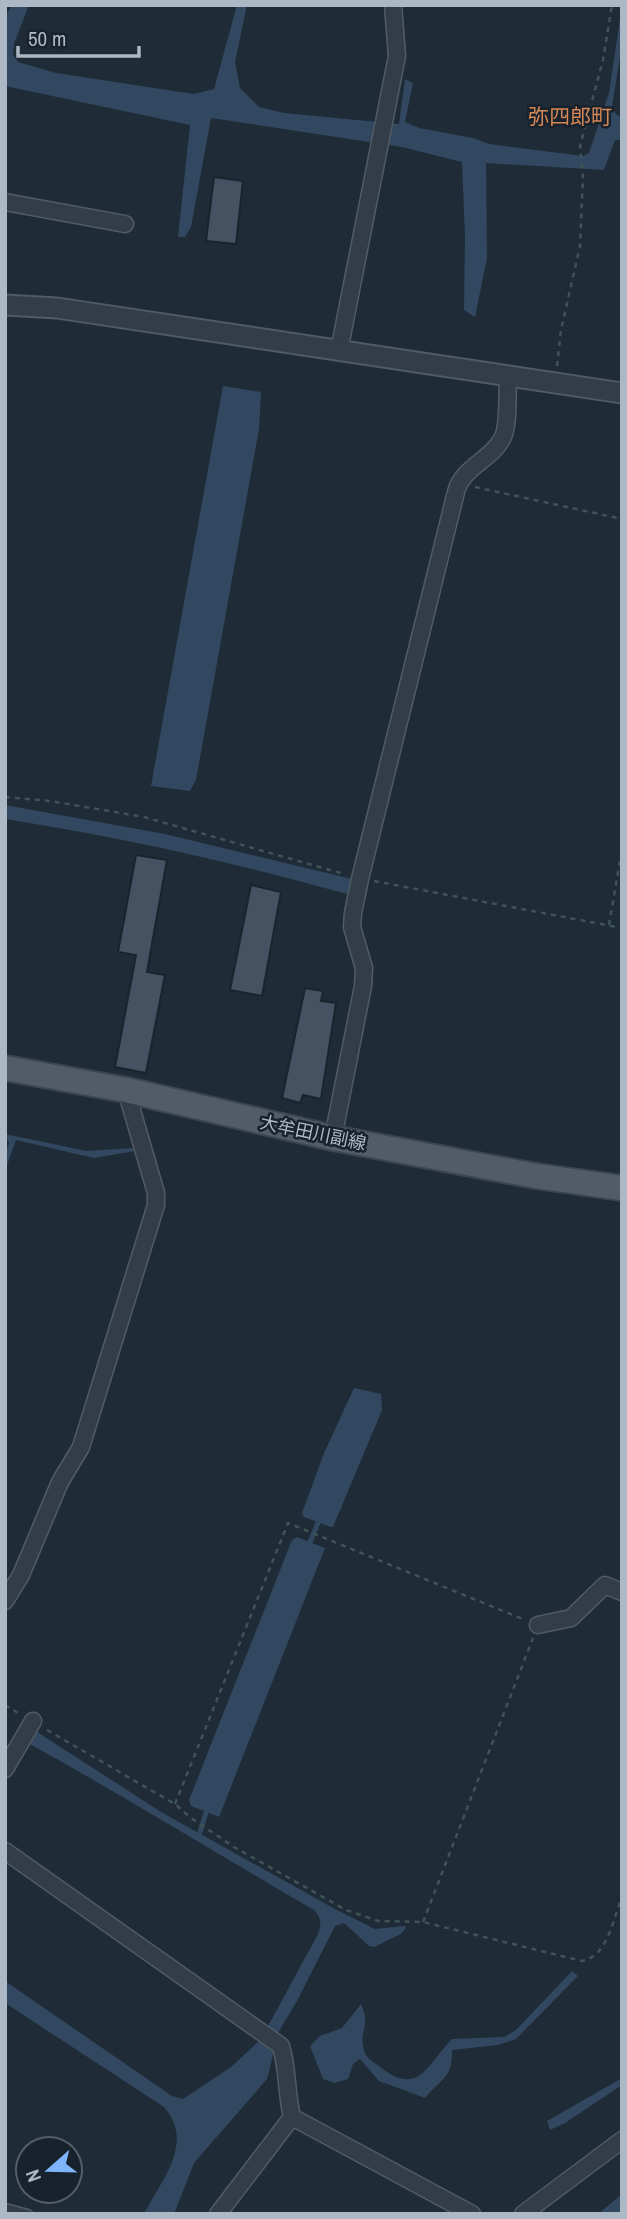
<svg xmlns="http://www.w3.org/2000/svg" width="627" height="2219" font-family="'Archivo Narrow','Noto Sans JP',sans-serif">
<style>
.water{fill:#324860}
.lines{fill:none;stroke-linecap:round;stroke-linejoin:round}
.stream{stroke:#324860;stroke-width:5}
.building{fill:#455262;stroke:#1a242e;stroke-width:2}
.service-casing{stroke:#505b66;stroke-width:11}
.minor-casing{stroke:#505b66;stroke-width:19}
.tertiary-casing{stroke:#505b66;stroke-width:23}
.primary-casing{stroke:#3c4651;stroke-width:28}
.path{stroke:#3f5456;stroke-width:2.5;stroke-dasharray:5 5;stroke-linecap:butt}
.service{stroke:#333d48;stroke-width:8}
.minor{stroke:#333d48;stroke-width:16}
.tertiary{stroke:#333d48;stroke-width:19}
.primary{stroke:#515c68;stroke-width:24}
.labels{text-anchor:middle;stroke-width:5;stroke-linejoin:round;paint-order:stroke}
.street-label{font-size:18px;fill:#adb8c5;stroke:#18222c}
.quarter-label{font-size:21px;fill:#d58757;stroke:#18222c}
</style>
<rect width="100%" height="100%" fill="#1f2b37"/>
<path class="water" d="M12,5h17l-15,39 -1,11 5,7 38,11 138,21 20,-5 23,-84h10l-12,57 5,26 19,19 25,6 115,11 6,-45 8,4 -8,39 14,6 54,10 16,6 94,12 6,-3 20,-60 13,-88v39l-10,63 4,7 6,4v22h-7l-11,30 -118,-7 1,95 -12,59 -11,-7 1,-73 -3,-75 -60,-15 -191,-29 -20,109 -6,10h-7l12,-112 -185,-39v-69z
M223,386l38,6 -2,37 -63,351 -6,11 -39,-5z
M5,805l160,29 187,45 -5,15c-112,-31 -226,-57 -342,-75z
M5,1134l82,17 47,-3 1,3 -41,7 -78,-18 -11,31v-17l4,-11z
M354,1388l27,6 1,16 -49,117h-2l-27,-10 -2,-4 22,-60z
M297,1537l28,11 -106,269 -28,-11 -2,-6 103,-260z
M31,1728l130,84 174,97 40,20 30,-3 1,2 -5,6 -27,13 -5,-1 -25,-23 -9,3 -38,75 -18,30 -12,48 -73,84 -20,51h-30c18,-35 51,-71 20,-107l-159,-104v-22l167,115 11,3 48,-32 30,-28 57,-105c4,-10 3,-17 -4,-24 -97,-56 -191,-115 -288,-168z
M572,1971l6,5 -62,63 -18,6 -46,5c1,27 -10,28 -27,48l-46,-17 -19,-22 -7,5 -5,15 -13,4 -12,-4 -13,-33 10,-10 22,-8 19,-24c10,23 -1,24 2,42 1,11 9,15 17,21 39,30 46,-1 72,-28l52,-2 12,-7z
M622,2078v7l-57,38 -15,7 -3,-9z
M622,2194v20h-24z"/>
<g class="lines">
<path class="stream" d="M310,1542l8,-19
M199,1835l7,-22"/>
</g>
<path class="building" d="M214,177l29,4 -7,63 -30,-3z
M136,855l31,5 -20,112 18,3 -19,98 -31,-6 21,-112 -18,-3z
M251,885l30,7 -19,104 -32,-6z
M305,988l18,3 -2,10 15,2 -15,96 -18,-4 -3,8 -18,-5z"/>
<g class="lines">
<g class="service-casing">
<path id="service" d="M5,2208l23,6"/>
</g>
<g class="minor-casing">
<path id="minor" d="M5,202l120,22
M339,351l58,-295 -4,-51
M333,1138l30,-152 1,-18 -12,-41 1,-14 7,-34 96,-387c7,-26 36,-32 47,-55 6,-13 4,-46 5,-61
M5,1601l16,-26 39,-93 21,-35 75,-242v-12l-30,-103
M538,1625l33,-7 34,-33 17,7
M5,1769l28,-48
M5,1851l276,195c7,23 5,47 11,71l180,97
M218,2214l74,-97
M523,2214l99,-74"/>
</g>
<g class="tertiary-casing">
<path id="tertiary" d="M5,305l52,3 565,85"/>
</g>
<g class="primary-casing">
<path id="primary" d="M5,1068l121,22 207,48 203,38 86,12"/>
</g>
<path class="path" d="M557,366l4,-36 19,-84 3,-69 -3,-31 23,-86 9,-55
M475,487l147,32
M5,797l45,4 94,16 200,57
M374,881l248,47
M609,925l13,-76
M5,1705l15,9
M47,1730l128,74 16,14 43,29 112,63 32,11 45,1 159,39c26,-5 31,-42 40,-64
M175,1804l113,-281 237,97
M423,1922l110,-284"/>
<use href="#service" class="service"/>
<use href="#minor" class="minor"/>
<use href="#tertiary" class="tertiary"/>
<use href="#primary" class="primary"/>
</g>
<g class="labels">
<g class="street-label">
<text transform="translate(313 1133) rotate(12)" y="6">大牟田川副線</text>
</g>
<g class="quarter-label">
<text x="570" y="124">弥四郎町</text>
</g>
</g>
<rect width="627" height="2219" fill="none" stroke="#adb8c5" stroke-width="14"/>
<g transform="translate(49 2170) rotate(250)"><circle r="33" fill="#18222c" stroke="#545e69" stroke-width="2"/>
<path d="M0-5L12 26L0 18L-12 26Z" fill="#7db4fa"/>
<text y="-10" font-size="19" font-weight="bold" text-anchor="middle" fill="#adb8c5">N</text>
</g>
<path d="M18 46v10h121v-10" fill="none" stroke="#adb8c5" stroke-width="3.5"/>
<text x="28" y="46" font-size="21" fill="#adb8c5" stroke="#18222c" stroke-width="5" paint-order="stroke">50 m</text>
</svg>
